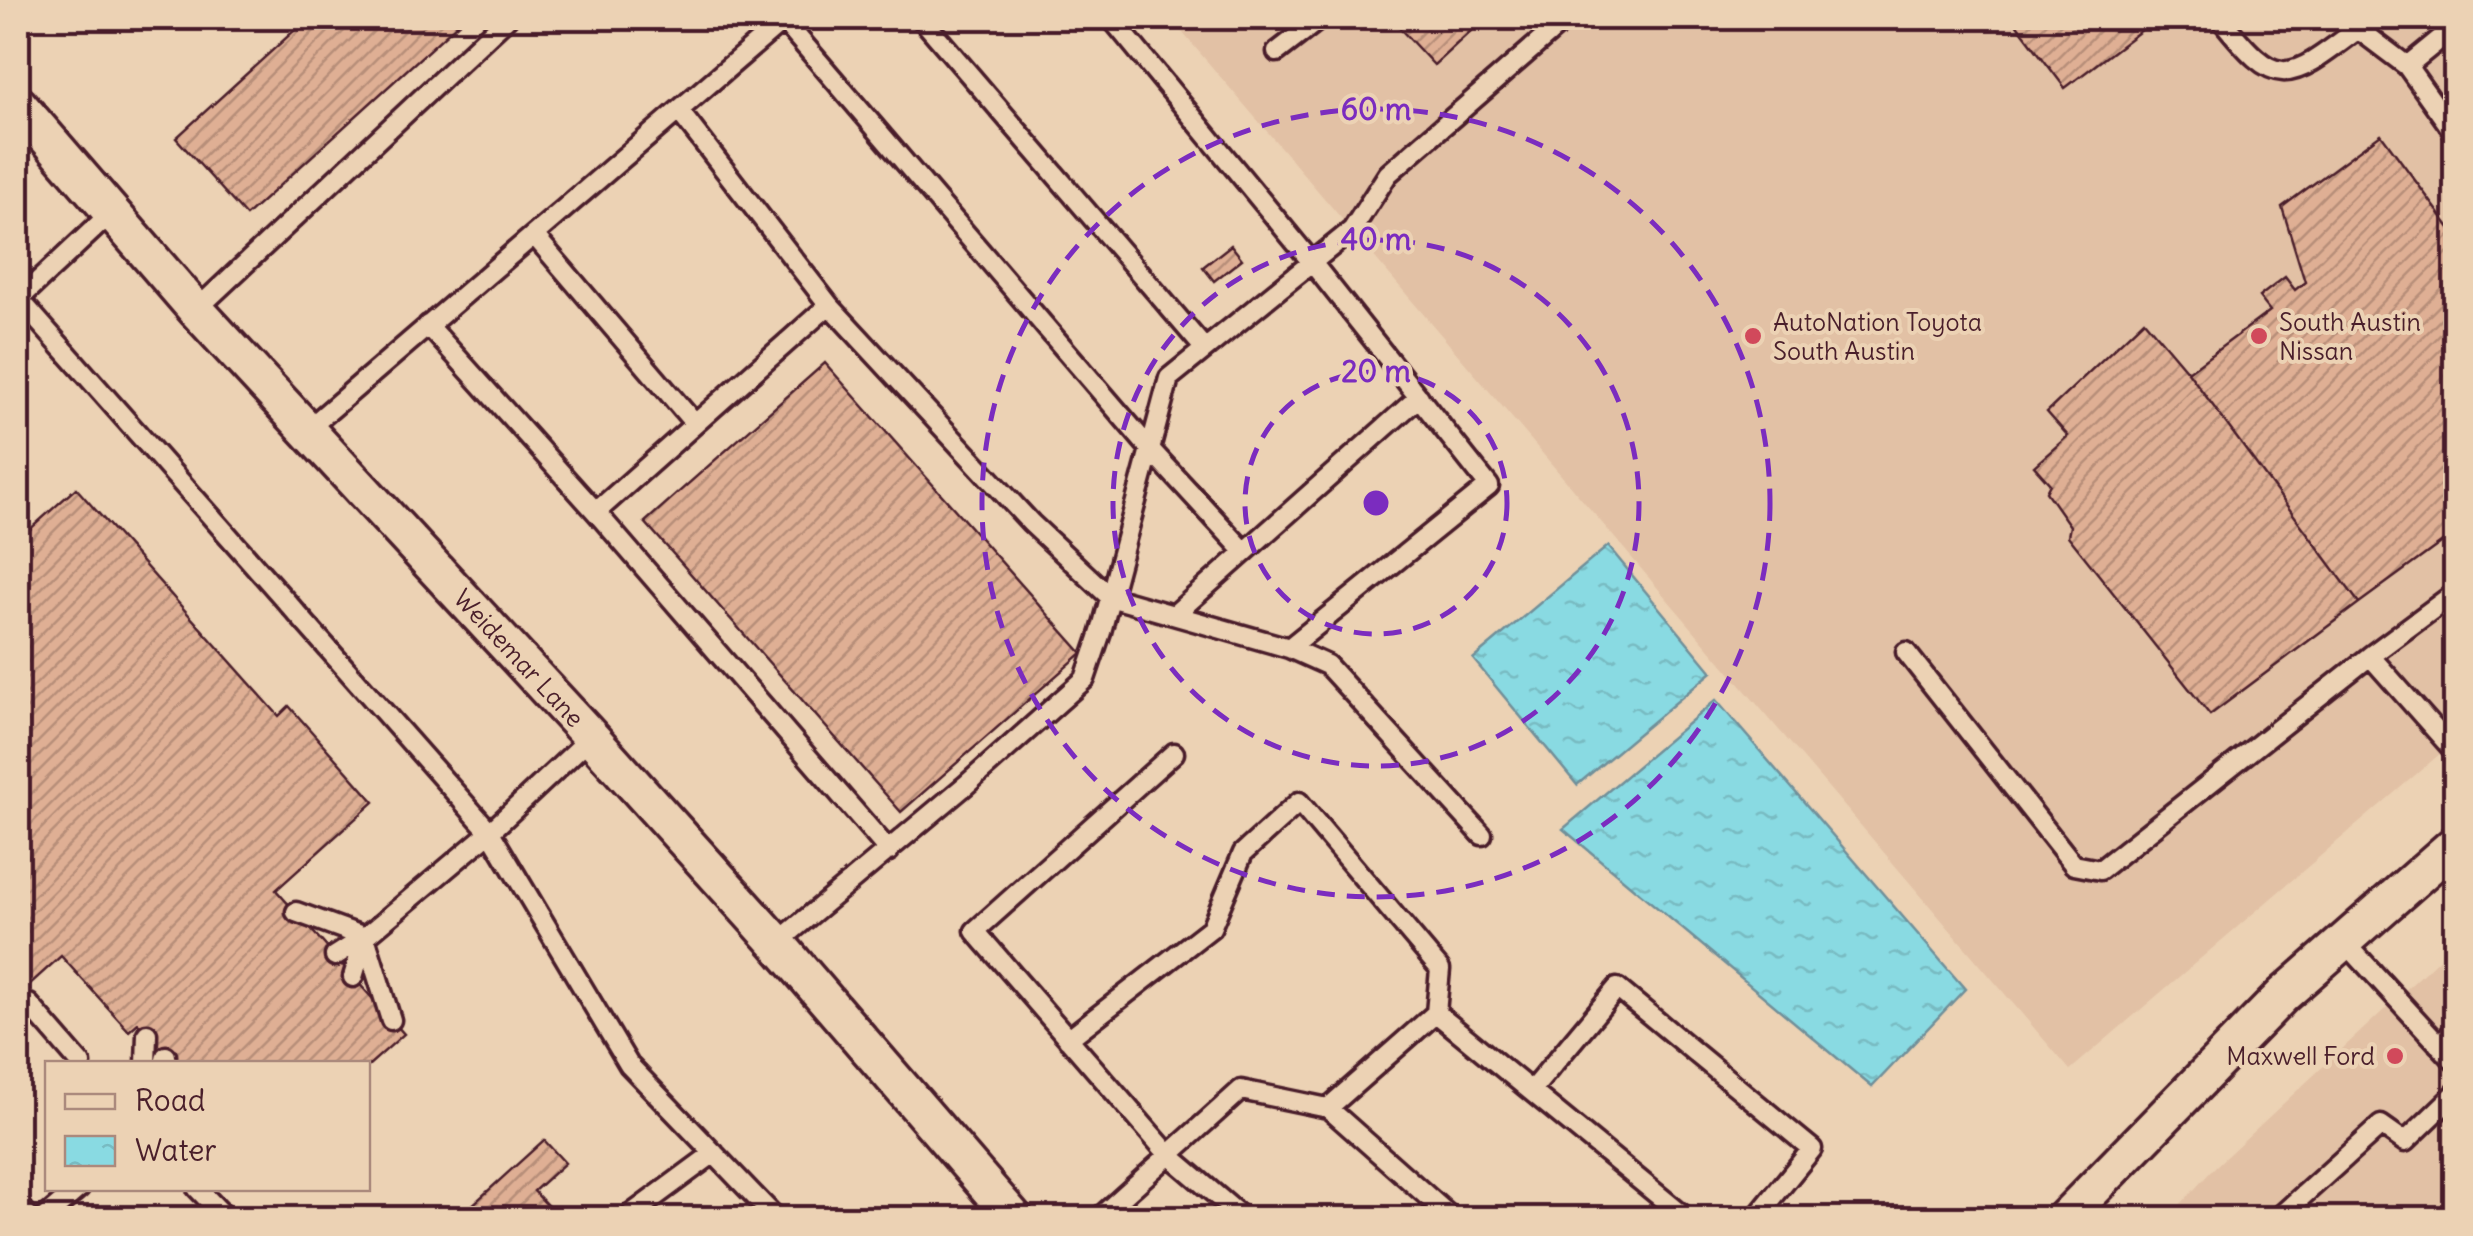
<svg xmlns="http://www.w3.org/2000/svg" width="2473" height="1236" font-family="Delius,sans-serif">
<style>
.built{fill:#e2c1a5}
.water{fill:url(#water-ripples);stroke:#708f99;stroke-width:2.5}
.building{fill:url(#building-hatch);stroke:#4a1f2b;stroke-width:2.5}
.lines{fill:none;stroke-linecap:round;stroke-linejoin:round}
.lane-casing{stroke:#4a1f2b;stroke-width:25}
.street-casing{stroke:#4a1f2b;stroke-width:42}
.lane{stroke:#ecd2b4;stroke-width:18}
.street{stroke:#ecd2b4;stroke-width:35}
.ring{fill:none;stroke:#7b2cbf;stroke-width:5;stroke-dasharray:18 12}
.poi-dot{fill:#d1495b;stroke:#ecd2b4;stroke-width:4}
.labels{text-anchor:middle;stroke-width:8;stroke-linejoin:round;paint-order:stroke}
.poi-label{font-size:25px;fill:#4a1f2b;stroke:#ecd2b4;text-anchor:start}
.street-label{font-size:25px;fill:#4a1f2b;stroke:#ecd2b4}
.centre{fill:#7b2cbf;stroke:#ecd2b4;stroke-width:5}
.ring-label{font-size:30px;text-anchor:middle;font-weight:bold;fill:#7b2cbf;stroke:#ecd2b4;stroke-width:8;stroke-linejoin:round;paint-order:stroke}
</style>
<defs>
<pattern id="water-ripples" width="26" height="14" patternUnits="userSpaceOnUse" patternTransform="scale(2.5)"><rect width="26" height="14" fill="#89dae2"/><path d="M2 4q2-2 4 0t4 0M15 11q2-2 4 0t4 0" fill="none" stroke="#78bbc2"/></pattern>
<pattern id="building-hatch" width="6" height="6" patternUnits="userSpaceOnUse" patternTransform="scale(2.5)"><rect width="6" height="6" fill="#dfaf94"/><path d="M-1 1l2-2M0 6l6-6M5 7l2-2" fill="none" stroke="#b78e79"/></pattern>
</defs>
<rect width="100%" height="100%" fill="#ecd2b4"/>
<filter id="ink" filterUnits="userSpaceOnUse"><feTurbulence type="fractalNoise" baseFrequency=".01" numOctaves="2"/><feDisplacementMap in="SourceGraphic" scale="20" xChannelSelector="R" yChannelSelector="G"/><feConvolveMatrix kernelMatrix="1 2 1 2 8 2 1 2 1" color-interpolation-filters="sRGB"/></filter>
<g filter="url(#ink)">
<path class="built" d="M1170,18h1285v723l-385,329z
M2455,944v274h-287l47,-51z"/>
<path class="water" d="M1608,546l104,126 -135,113 -104,-126z
M1716,700l249,289 -93,98 -309,-258z"/>
<path class="building" d="M308,18h156l-218,198 -70,-78z
M1390,18h95l-51,47z
M2012,18h143l1,1 -91,69z
M2381,134l75,102v296l-97,71 -171,-231 82,-61 -11,-14 26,-20 10,13 10,-8 -23,-75z
M1231,245l11,14 -28,22 -11,-14z
M2144,320l44,52 171,231 -149,112 -142,-179 2,-10 -24,-34 4,-8 -16,-18 34,-30 -21,-24z
M825,363l257,290 -181,159 -256,-290z
M76,488l203,228 10,-10 85,96 -98,88 128,144 -36,32 -195,-2 -35,-41 -9,8 -68,-75 -43,39v-455z
M544,1140l21,23 -31,28 25,27h-101z"/>
<g class="lines">
<g class="lane-casing">
<path id="lane" d="M921,18l283,330
M2220,18c58,73 66,65 138,11l2,-11
M783,20l367,429 95,103
M2456,26l-49,40 49,69
M2358,29l49,37
M1277,52l44,-34
M534,235l161,189
M19,299l471,533 -125,105 -30,19
M18,300l94,-88
M829,305l202,218 79,74 179,51 200,-162 -179,-226 -199,-242
M196,310l311,-292
M428,325l168,187 293,339
M308,429l478,-411
M596,512l233,-207 -150,-194
M1174,615l245,-218
M1289,648l38,17 155,170
M1906,652l168,213 26,5 270,-214 86,97
M2370,656l86,-64
M591,737l-101,95 139,233 147,153
M1174,753l-199,178 194,224 74,63
M296,912l69,25
M365,937l26,83
M2344,941l112,122
M777,943l189,-158 119,-106 16,-47 68,-254 183,-148 36,-56 179,-156
M353,977l12,-40
M29,1004l52,60
M1068,1039l143,-111 32,-75 56,-51 141,167 -4,44
M2438,1044l18,-14
M146,1064l1,-30
M164,1064l2,-8
M1531,1091l155,127
M1328,1108l108,-95 95,78 86,-103 195,161 -56,69
M197,1188l29,30
M18,1204l12,14
M44,1218l35,-30
M626,1218l88,-65
M1099,1218l142,-128 87,18 124,110
M2278,1218l103,-93 24,17 51,-49"/>
</g>
<g class="street-casing">
<path id="street" d="M18,104l178,206 395,427 186,206 237,275
M2065,1218l218,-223 173,-152"/>
</g>
<use href="#lane" class="lane"/>
<use href="#street" class="street"/>
</g>
</g>
<g class="ring">
<circle cx="1376" cy="503" r="131"/>
<circle cx="1376" cy="503" r="263"/>
<circle cx="1376" cy="503" r="394"/>
</g>
<g class="poi-dot">
<circle cx="1753" cy="336" r="10"/>
<circle cx="2259" cy="336" r="10"/>
<circle cx="2395" cy="1056" r="10"/>
</g>
<g class="labels">
<g class="poi-label">
<text x="1773" y="331">AutoNation Toyota<tspan x="1773" dy="29">South Austin</tspan></text>
<text x="2279" y="331">South Austin<tspan x="2279" dy="29">Nissan</tspan></text>
<text x="2375" y="1065" text-anchor="end">Maxwell Ford</text>
</g>
<g class="street-label">
<text transform="translate(519 658) rotate(47)" y="9">Weidemar Lane</text>
</g>
</g>
<circle cx="1376" cy="503" r="15" class="centre"/>
<g class="ring-label">
<text x="1376" y="120">60 m</text>
<text x="1376" y="250">40 m</text>
<text x="1376" y="382">20 m</text>
</g>
<rect width="2473" height="1236" fill="none" stroke="#ecd2b4" stroke-width="60"/>
<rect x="30" y="30" width="2413" height="1176" fill="none" stroke="#4a1f2b" stroke-width="4" filter="url(#ink)"/>
<rect x="45" y="1061" width="325" height="130" fill="#ecd2b4" stroke="#ab8a7d" stroke-width="2.5"/>
<rect x="65" y="1094" width="50" height="15" fill="#ecd2b4" stroke="#ab8a7d" stroke-width="2.5"/>
<text x="135" y="1111" font-size="30" fill="#4a1f2b">Road</text>
<rect x="65" y="1136" width="50" height="30" fill="url(#water-ripples)" stroke="#ab8a7d" stroke-width="2.5"/>
<text x="135" y="1161" font-size="30" fill="#4a1f2b">Water</text>
</svg>
